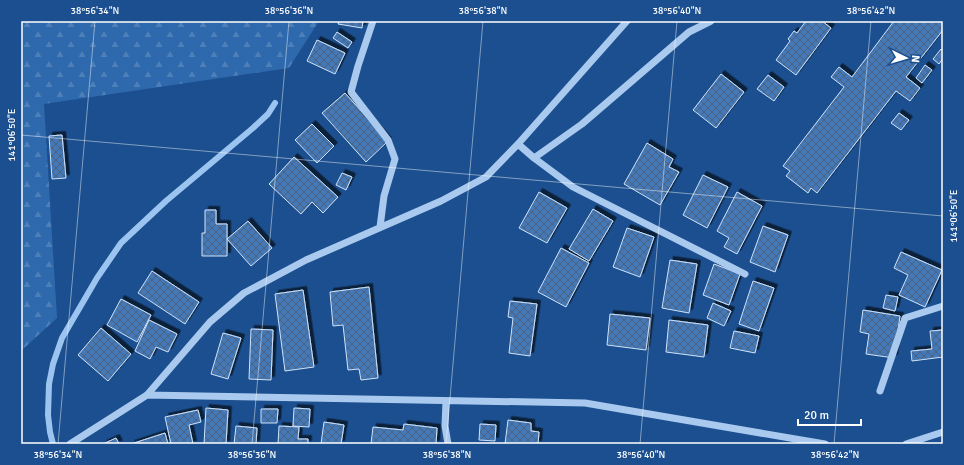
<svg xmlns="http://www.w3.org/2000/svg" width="964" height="465" font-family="Signika,sans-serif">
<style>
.forest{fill:url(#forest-firs)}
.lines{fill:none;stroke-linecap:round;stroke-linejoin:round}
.stream{stroke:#9cc4f0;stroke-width:6}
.building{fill:url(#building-cross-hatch);stroke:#cfe3fa;filter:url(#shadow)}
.minor{stroke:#a9c9ee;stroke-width:7}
.ticks{fill:none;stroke:#fff;stroke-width:1;stroke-opacity:0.45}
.neatline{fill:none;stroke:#fff;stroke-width:1.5}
.ticks-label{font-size:10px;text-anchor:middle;fill:#fff}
</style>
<defs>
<pattern id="forest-firs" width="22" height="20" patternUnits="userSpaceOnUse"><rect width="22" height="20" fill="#2e69ad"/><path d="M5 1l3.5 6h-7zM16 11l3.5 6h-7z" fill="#4d80b9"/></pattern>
<pattern id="building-cross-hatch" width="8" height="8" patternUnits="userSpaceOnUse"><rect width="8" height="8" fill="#4478b7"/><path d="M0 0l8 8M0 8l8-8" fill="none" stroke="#486282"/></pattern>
<filter id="shadow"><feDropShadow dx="3.5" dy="-3.5" stdDeviation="0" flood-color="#0009"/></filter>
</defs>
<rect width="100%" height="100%" fill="#1b4f8f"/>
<path class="forest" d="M21,21h298l-30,47 -245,36 13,214 -36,33z"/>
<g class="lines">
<path class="stream" d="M53,444l-3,-12 -2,-17 1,-31 4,-20 9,-26 35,-60 24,-35 45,-42 87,-73 15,-14 7,-11"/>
</g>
<path class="building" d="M339,21h24l-1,7 -24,-4z
M806,21h16l9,7 -35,47 -20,-15 14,-19 -2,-2 6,-8 3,2z
M894,21h49v9l-37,47 14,11 -10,13 -14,-10 -79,102 -6,-5 -3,5 -22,-17 4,-5 -7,-5 61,-79 -13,-10 8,-10 13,10z
M337,32l15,10 -4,6 -15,-10z
M317,40l28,13 -10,21 -28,-13z
M941,49l2,2v7l-4,6 -6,-5z
M925,65l7,5 -10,13 -6,-5z
M721,74l23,18 -28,36 -23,-18z
M768,75l16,12 -10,14 -17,-12z
M345,93l43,48 -22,21 -44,-49z
M899,113l10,7 -8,10 -10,-7z
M312,124l22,22 -17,17 -22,-23z
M62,135l4,43 -14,1 -3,-43z
M647,143l26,16 -4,8 10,5 -19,33 -36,-21z
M294,157l44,40 -15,16 -11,-11 -11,12 -32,-30z
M342,173l10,4 -6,13 -10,-5z
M703,175l25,12 -21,41 -24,-13z
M539,192l28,16 -20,35 -28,-15z
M737,192l25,14 -25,48 -13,-7 5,-9 -12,-7z
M593,209l20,12 -24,40 -20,-12z
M205,210h11v14h11v32h-25v-23h3z
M248,221l24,27 -21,18 -24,-27z
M763,226l25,9 -13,37 -25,-10z
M627,228l27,9 -14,40 -27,-10z
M561,248l28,15 -23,44 -28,-15z
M901,252l41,18 -17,37 -26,-12 9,-20 -14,-7z
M670,260l27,4 -8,49 -27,-5z
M714,264l26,10 -11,31 -26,-10z
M152,271l47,31 -14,22 -47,-31z
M753,281l21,7 -15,43 -20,-7z
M369,287l9,91 -17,2 -2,-11 -11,1 -5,-45 -10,1 -3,-34z
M303,290l11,77 -29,4 -10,-77z
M886,295l12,2 -3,14 -12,-3z
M121,299l30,16 -14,27 -30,-17z
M510,301l27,3 -7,52 -21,-3 4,-35 -5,-1z
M713,303l18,8 -7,15 -17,-8z
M863,310l37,6 -6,42 -28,-4 3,-20 -9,-2z
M610,314l40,4 -4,32 -39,-5z
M149,320l28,14 -9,18 -12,-5 -6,12 -15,-8z
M669,320l39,5 -4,32 -38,-5z
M101,328l30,26 -23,27 -30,-26z
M251,329l22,1 -2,50 -22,-1z
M943,330v27l-31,4 -1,-10 21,-2 -2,-18z
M734,331l25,5 -4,17 -25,-5z
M223,333l18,5 -13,41 -17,-5z
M206,408l22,2 -2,34h-22z
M294,408l16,1 -1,18 -16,-1z
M261,409h17l-1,14h-16z
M198,410l3,12 -12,3 4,19h-22l-6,-27z
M508,420l23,3v8l8,1 -1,12h-33z
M324,422l20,3 -3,19h-20z
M404,424l33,4 -1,16h-65l2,-17 30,3z
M480,424l16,1 -1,16 -16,-1z
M236,426l21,2 -1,16h-22z
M279,426l20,1 -1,12h10v5h-30z
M165,433l3,11h-37z
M116,438l3,6h-16z"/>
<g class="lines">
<path class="minor" d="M373,21l-15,45 -7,26 37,48 7,19 -11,37 -4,31
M518,144l16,14 39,29 172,87
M534,158l48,-34 107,-92 22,-11
M880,391l25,-73 38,-12
M147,395l438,8 240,41
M446,401l-1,25 3,18
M70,444l77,-49 63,-73 34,-29 62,-33 135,-59 45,-24 32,-33 109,-123
M906,444l37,-12"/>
</g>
<path class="ticks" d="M21,135l922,81M58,444l37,-423M252,444l37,-423M446,444l37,-423M640,444l37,-423M834,444l37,-423"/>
<rect width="964" height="465" fill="none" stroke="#1b4f8f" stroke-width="44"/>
<g transform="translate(906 58) rotate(95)" stroke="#1b4f8f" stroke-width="3" paint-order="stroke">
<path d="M0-3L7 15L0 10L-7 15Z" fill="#ffffff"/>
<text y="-6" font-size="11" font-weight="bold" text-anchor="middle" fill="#ffffff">N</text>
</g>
<path d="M798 419v6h63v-6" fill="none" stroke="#ffffff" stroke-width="2"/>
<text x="804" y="419" font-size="12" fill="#ffffff" stroke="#1b4f8f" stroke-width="3" paint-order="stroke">20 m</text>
<rect x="22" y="22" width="920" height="421" class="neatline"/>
<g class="ticks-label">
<text x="95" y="14">38°56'34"N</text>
<text x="289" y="14">38°56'36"N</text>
<text x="483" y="14">38°56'38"N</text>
<text x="677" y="14">38°56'40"N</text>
<text x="871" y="14">38°56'42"N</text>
<text transform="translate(11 135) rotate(-90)" y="4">141°06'50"E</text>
<text transform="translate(953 216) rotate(-90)" y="4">141°06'50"E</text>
<text x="58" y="458">38°56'34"N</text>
<text x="252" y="458">38°56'36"N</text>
<text x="447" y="458">38°56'38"N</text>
<text x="641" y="458">38°56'40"N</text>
<text x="835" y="458">38°56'42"N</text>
</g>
</svg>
